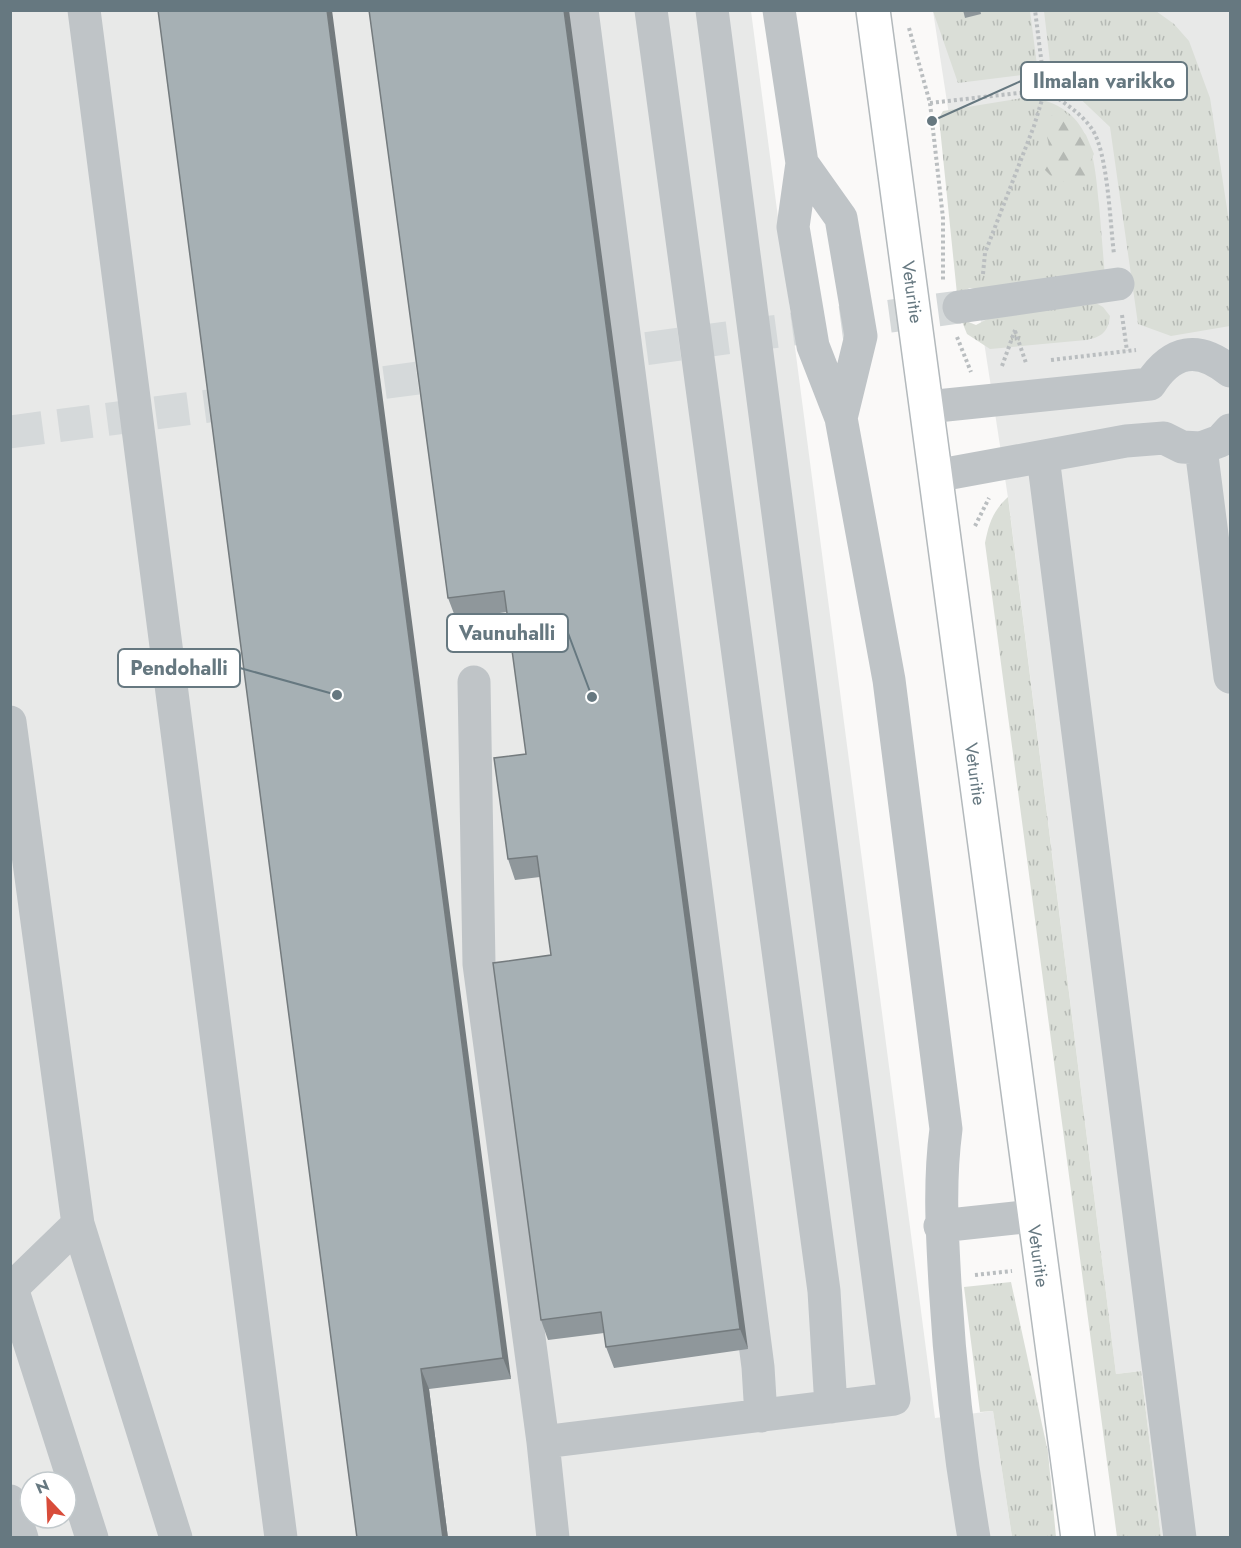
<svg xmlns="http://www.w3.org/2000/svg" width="1241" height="1548" font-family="Jost,sans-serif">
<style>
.built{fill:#e8e9e8;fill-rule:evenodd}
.grass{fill:url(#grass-tufts)}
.forest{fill:url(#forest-firs)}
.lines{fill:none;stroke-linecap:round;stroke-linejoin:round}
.minor-tunnel{stroke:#d5d9da;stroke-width:33;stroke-dasharray:33 16;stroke-linecap:butt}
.major-casing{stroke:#b3b9bc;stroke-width:36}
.path{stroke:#babec0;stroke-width:4;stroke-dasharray:3 3;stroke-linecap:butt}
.minor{stroke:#bfc4c7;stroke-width:33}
.major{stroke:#fff;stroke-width:33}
.wall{fill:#8f979b}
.shaded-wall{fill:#747b7e}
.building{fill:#a6b0b4;stroke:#747b7e;stroke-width:1.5}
.labels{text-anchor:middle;stroke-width:6;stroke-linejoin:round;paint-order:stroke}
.street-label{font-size:18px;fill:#667880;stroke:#fff}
.leader{fill:none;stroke:#667880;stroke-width:2}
.callout-dot{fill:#667880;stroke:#fff;stroke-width:2}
.callout{fill:#fff;stroke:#667880;stroke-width:2}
.callout-label{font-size:20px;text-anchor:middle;font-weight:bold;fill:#667880}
</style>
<defs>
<pattern id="grass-tufts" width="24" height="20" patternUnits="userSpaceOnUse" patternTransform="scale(1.5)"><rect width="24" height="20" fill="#daded7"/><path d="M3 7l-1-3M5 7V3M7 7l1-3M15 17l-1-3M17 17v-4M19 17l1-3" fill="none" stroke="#b5b9b4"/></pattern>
<pattern id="forest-firs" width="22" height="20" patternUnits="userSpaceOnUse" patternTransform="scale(1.5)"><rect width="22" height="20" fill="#daded7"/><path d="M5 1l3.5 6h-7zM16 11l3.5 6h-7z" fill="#b5b9b4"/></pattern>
</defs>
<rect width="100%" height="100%" fill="#faf9f8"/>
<path class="built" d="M11,11h740l184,1407 58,-7 19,126 -1001,1zM30,1482h36v36h-36z
M933,11h297v1526h-69l-20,-166 -25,3 -107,-870z"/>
<path class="grass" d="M933,11h97l8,62 -80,10z
M1044,11h112l18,13 15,17 21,57 20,130v98l-59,10 -33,-12 -28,-197 -59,-56z
M1028,97c63,9 66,56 71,107 2,24 4,49 6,73l-108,17 -27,-6 -13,6 -18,-176 4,-7z
M1094,302l9,5 7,9c-2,17 -9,21 -24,24l-96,9 -23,-15 -6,-15 15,6 19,-10z
M1008,497l108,877 25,-3 20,166h-44l-132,-994c4,-20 8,-32 23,-46z
M1011,1282l37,170 8,85h-44l-19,-126 -13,1 -16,-125z"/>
<path class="forest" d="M1061,108l25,27 8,19 -7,14 3,14 -8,6 -29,-10 -15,-15 11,-17 -5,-24z"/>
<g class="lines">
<path class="minor-tunnel" d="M598,355l361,-48
M336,389l127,-17
M10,432l245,-32"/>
<g class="major-casing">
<path id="major" d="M873,10l205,1528"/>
</g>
<path class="path" d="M909,28l21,75 13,115v62
M930,103l115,-13c17,11 35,22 47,39 16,24 18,94 22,125
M983,274l2,-21 49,-127 11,-36 -10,-80
M1122,315l5,36
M1015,331l11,32
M957,337l14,35
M1051,360l85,-10
M1002,366l13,-36
M975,526l14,-28
M975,1275l37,-4"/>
<path class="minor" d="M84,10l197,1528
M582,10l176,1357 3,49
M651,10l173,1281 7,116
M779,10l23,153 -9,64 20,119 28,72 48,262 57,449c-7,53 -4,102 -1,155 5,87 14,167 29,254
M802,163l39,55 20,118 -20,82
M959,307l159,-23
M927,407l223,-23c22,-34 48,-39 80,-13
M1201,448l29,229
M1043,457l137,1081
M935,476l191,-35 38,-3 18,9 19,1 19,-7 10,-11
M474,682l5,282 64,478 10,96
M10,722l68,502 98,314
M940,1226l93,-10
M12,1288l80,250
M10,1290l68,-66
M543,1442l351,-43 -182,-1389
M10,1501l12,37"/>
<use href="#major" class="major"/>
</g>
<path class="wall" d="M158,10l353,1369 -82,10 19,149h-91z
M369,10l379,1339 -134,19 -8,-21 -2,-14 -56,7 -7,-20 10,-365 -11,-78 -25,3 -7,-21 18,-105 -19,-142 -51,7 -8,-21z
M963,10h17l1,4 -16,4z"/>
<path class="shaded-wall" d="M327,10h5l179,1369 -8,-21z
M564,10h5l179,1339 -8,-20z
M421,1369l8,20 19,149h-5z"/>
<path class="building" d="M158,10h169l176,1348 -82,11 22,169h-86z
M369,10h195l176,1319 -134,18 -5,-35 -60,8 -48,-357 58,-8 -14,-99 -29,3 -14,-101 32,-4 -22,-163 -56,7z"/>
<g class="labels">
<g class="street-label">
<text transform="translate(912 292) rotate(82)" y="6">Veturitie</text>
<text transform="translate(975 774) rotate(82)" y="6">Veturitie</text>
<text transform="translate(1038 1256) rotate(82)" y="6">Veturitie</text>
</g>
</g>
<path class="leader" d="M932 121L1021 81M592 697L568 633M337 695L240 668"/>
<g class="callout-dot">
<circle cx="932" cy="121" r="6"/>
<circle cx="592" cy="697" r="6"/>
<circle cx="337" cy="695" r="6"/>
</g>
<g class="callout">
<rect x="1021" y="62" width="166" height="38" rx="6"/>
<rect x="447" y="614" width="121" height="38" rx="6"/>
<rect x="118" y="649" width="122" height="38" rx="6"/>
</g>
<g class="callout-label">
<text x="1104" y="88">Ilmalan varikko</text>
<text x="507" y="640">Vaunuhalli</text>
<text x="179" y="675">Pendohalli</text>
</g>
<rect width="1241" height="1548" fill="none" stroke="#667880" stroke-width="24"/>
<g transform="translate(48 1500) rotate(337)"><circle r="28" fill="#ffffff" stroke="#c2c9cc" stroke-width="1.5"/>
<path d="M0-4.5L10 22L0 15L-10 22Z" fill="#d84c3a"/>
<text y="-9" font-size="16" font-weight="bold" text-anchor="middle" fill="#667880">N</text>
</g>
</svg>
